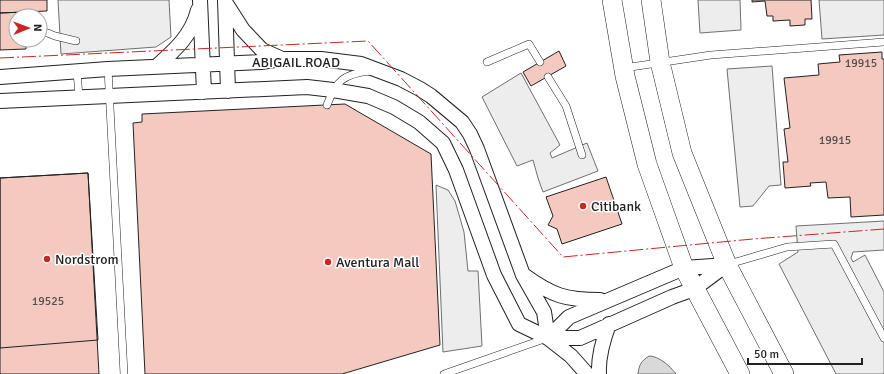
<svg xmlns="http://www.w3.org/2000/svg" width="884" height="374" font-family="Signika,sans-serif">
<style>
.parking{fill:#ededed;stroke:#6f6f6f}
.water{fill:#d9d9d9;stroke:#6f6f6f}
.building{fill:#f3c9c0;stroke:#222}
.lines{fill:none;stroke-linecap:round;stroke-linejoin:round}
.lane-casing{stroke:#222;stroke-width:8}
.street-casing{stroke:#222;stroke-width:16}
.secondary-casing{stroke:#222;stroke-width:20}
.lane{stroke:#fff;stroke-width:7}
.street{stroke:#fff;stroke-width:14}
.secondary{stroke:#fff;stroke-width:19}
.power{stroke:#c62828;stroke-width:1;stroke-dasharray:14 3 2 3;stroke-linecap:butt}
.poi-dot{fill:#c62828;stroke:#fff;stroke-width:1.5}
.labels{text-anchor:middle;stroke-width:3;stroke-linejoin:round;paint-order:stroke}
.number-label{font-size:12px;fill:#564c4a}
.street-label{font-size:14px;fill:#222;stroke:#fff}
.poi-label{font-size:14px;fill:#222;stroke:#fff;text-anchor:start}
</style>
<rect width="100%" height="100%" fill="#fff"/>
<path class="parking" d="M58,0h111l2,37 -15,10 -95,7z
M698,0h42l1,30 -41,3z
M819,0h65v35l-62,4z
M772,66l9,119 -12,1 -16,20 -13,1 -13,-138z
M521,73l39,72 -10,8 2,5 35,-15 11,28 -55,21 -5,-14 -5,-18 -16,6 -35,-69z
M436,185l12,5 7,11 9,31 4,39h10l4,75 -39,6z
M884,221v29l-31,2 -2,6 2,4 12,-7 19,37v82h-48l-57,-110 19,-12 -2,-26z"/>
<path class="water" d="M649,356c10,0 21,10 27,18h-38c1,-9 3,-13 11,-18z"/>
<path class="building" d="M0,0h47v11l-47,2z
M752,0h59l1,19h-7v6l-15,1v-6l-17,1v-5h-6l-2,-15 -13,1z
M24,12l1,4h-9v24h10v9l-26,1v-37z
M559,51l7,15 -35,20 -8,-14z
M882,52v7h2v156l-33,2 -1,-20 -22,1 -2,-16 -16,1 1,3 -26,2 -2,-26h5l-4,-33 6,-1 -6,-50 35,-3 -1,-11 22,-2 -1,-7z
M345,104l86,50 9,191 -98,29h-197l-12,-251 9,-1v-8z
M88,173l11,201h-99v-196z
M88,173l10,167 -98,8v-170z
M606,177l16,47 -60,20 -5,-15 -9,-4 5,-9 -7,-19z"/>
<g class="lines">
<g class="lane-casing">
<path id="lane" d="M40,30l15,6 21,5
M487,62l42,-18 11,18
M624,68l87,-13 173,-13
M108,69l16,305
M77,71l2,26
M548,77l18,29 16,49
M327,105c9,-24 16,-31 43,-34
M729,264l58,-17 47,-3 50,94
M444,374l103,-36"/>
</g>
<g class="street-casing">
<path id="street" d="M200,0l4,92
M225,0l3,91
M225,2l18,28 19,20 20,9
M157,66c18,-16 35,-31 41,-56
M0,77l108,-8 153,-7 21,-3h39l40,5 40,15 19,10 11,7 31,26 8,12 7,15 46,126 21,37 4,26
M0,101l307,-14 26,3 35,6 26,11 25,15 24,21 13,27 38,105 25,49 29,14 23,18 16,18
M525,276c28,20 41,24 75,24
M548,338l21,-21 115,-49 43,-3
M548,338h32l92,-41 22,-8 32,-24
M599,374c-1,-17 4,-34 10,-50"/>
</g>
<g class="secondary-casing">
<path id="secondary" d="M612,0l13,76 22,88 37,104 56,106
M651,0l9,62 22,91 45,112 57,109"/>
</g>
<use href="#lane" class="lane"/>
<use href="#street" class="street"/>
<use href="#secondary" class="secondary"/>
<path class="power" d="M0,58l368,-17 195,216 190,-18 131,-10"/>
</g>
<g class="poi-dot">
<circle cx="583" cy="206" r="4"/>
<circle cx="47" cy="259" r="4"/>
<circle cx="328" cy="262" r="4"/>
</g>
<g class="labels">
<g class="number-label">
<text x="861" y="67">19915</text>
<text x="835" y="144">19915</text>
<text x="48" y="305">19525</text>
</g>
<g class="street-label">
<text x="296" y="67">ABIGAIL ROAD</text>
</g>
<g class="poi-label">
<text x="591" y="211">Citibank</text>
<text x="55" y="264">Nordstrom</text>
<text x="336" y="267">Aventura Mall</text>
</g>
</g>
<g transform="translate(28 28) rotate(89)"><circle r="19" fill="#ffffff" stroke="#a7a7a7"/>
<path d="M0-3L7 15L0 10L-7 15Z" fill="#c62828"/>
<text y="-6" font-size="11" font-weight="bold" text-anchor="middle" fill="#222222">N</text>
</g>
<path d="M748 358v6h114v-6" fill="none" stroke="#222222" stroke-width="2"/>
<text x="754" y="358" font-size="12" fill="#222222" stroke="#ffffff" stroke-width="3" paint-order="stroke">50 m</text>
</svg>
